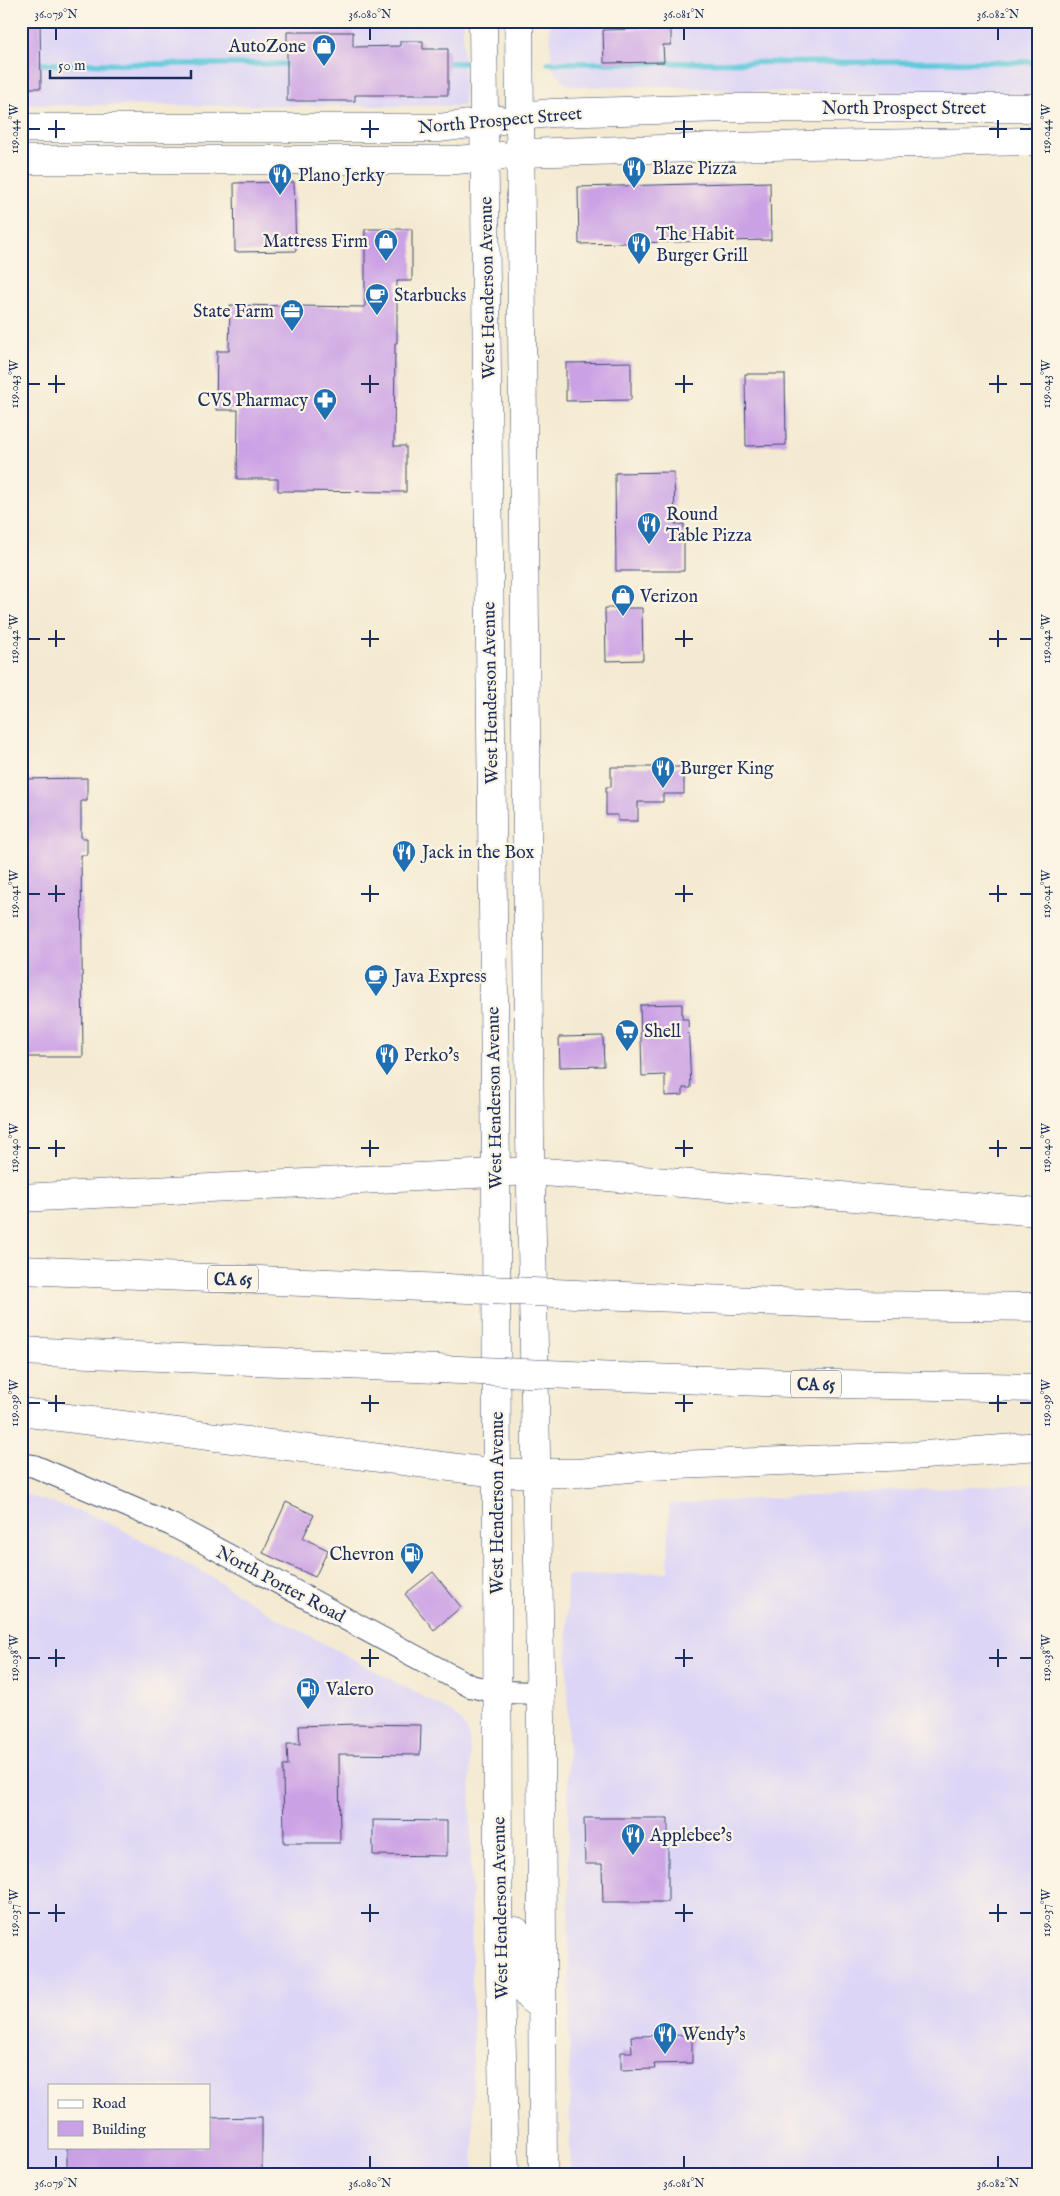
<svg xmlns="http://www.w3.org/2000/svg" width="1060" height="2196" font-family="'IM FELL English',serif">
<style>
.built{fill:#ddd5f6;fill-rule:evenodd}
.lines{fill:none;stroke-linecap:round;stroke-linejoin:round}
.stream{stroke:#60c9db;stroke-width:5.5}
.building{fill:#cba1e5}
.minor-casing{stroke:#3c4b6f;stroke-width:24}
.tertiary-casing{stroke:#3c4b6f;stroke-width:29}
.secondary-casing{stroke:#3c4b6f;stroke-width:29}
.motorway-casing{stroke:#3c4b6f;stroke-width:29}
.minor{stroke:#fff;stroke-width:22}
.tertiary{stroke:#fff;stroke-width:28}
.secondary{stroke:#fff;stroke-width:28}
.motorway{stroke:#fff;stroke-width:28}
.motorway-bridge-casing{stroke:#3c4b6f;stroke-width:29;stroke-linecap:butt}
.motorway-bridge{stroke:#fff;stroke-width:28}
.ticks{fill:none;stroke:#1b2f5e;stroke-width:2}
.labels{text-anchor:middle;stroke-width:4.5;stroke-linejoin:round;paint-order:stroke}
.shield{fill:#fcf5e5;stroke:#5e6a86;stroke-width:1}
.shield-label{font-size:16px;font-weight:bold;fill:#1b2f5e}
.poi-label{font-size:18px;fill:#1b2f5e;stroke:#fcf5e5;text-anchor:start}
.street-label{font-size:18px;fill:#1b2f5e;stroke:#fcf5e5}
.neatline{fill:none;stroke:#1b2f5e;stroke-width:2}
.ticks-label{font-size:12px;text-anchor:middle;fill:#1b2f5e}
</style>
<rect width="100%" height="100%" fill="#fcf5e5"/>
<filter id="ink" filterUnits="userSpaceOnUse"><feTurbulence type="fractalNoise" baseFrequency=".02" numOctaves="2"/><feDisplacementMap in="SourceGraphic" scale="10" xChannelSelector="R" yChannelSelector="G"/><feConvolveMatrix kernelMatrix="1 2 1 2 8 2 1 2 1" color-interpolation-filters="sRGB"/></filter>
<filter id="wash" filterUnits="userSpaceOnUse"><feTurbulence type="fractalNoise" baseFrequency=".0096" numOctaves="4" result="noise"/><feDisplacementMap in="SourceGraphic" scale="20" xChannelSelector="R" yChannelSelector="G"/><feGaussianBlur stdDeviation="1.12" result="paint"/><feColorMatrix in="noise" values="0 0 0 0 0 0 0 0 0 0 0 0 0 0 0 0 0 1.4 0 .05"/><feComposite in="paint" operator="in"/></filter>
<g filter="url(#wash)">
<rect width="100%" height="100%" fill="#f4ead1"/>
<path class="built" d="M21,21h442l1,85 -443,-1z
M549,21h490v73l-63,1 -236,-4 -70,-5 -89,1 -15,-3 -14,-16z
M1039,1483v692h-469l-3,-599 101,-4 1,-68z
M21,1493l76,24 96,49 84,52 176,95 8,8 7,12 2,12 4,430h-453zM49,2085h160v62h-160z"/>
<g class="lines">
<path class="stream" d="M442,63h28
M548,63l491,-1
M34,64h259"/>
</g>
<g id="blocks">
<path class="building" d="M21,21h19l1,67h-20z
M671,28v17h-8l1,17 -60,1 -1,-33z
M287,32h66v15l47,-1v-5h23v8h25v46h-93v6h-68z
M294,182l2,69 -61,1 -1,-69z
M770,182l1,58 -192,4 -1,-57z
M365,229h47v52h-15v62h-2l-1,103h12v46l-128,-1v-12h-41l1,-69h-22l1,-59h12l1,-46 135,2z
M631,362v38l-65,1v-38z
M745,374h40l1,71 -40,1z
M674,472l1,52h9v47h-68l-1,-98z
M605,608h37l1,52 -37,1z
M611,767h73v27h-21v8h-25v19h-20v-6h-12v-28h5z
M87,778v23h-6v37h6v17h-6l2,202h-62v-278z
M682,1004v15h6l3,69h-8v7l-18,1v-21l-23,1 -2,-71z
M603,1036l1,30 -44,1 -1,-30z
M286,1502l28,13 -11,23 25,12 -13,27 -52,-24z
M433,1572l28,35 -27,23 -29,-36z
M355,1724l66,1 -1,30 -81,-1 1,89h-56l-1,-77h5l-1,-22h13l-1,-18z
M584,1818h84v84h-65l-1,-38h-17z
M373,1820l74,1v35l-74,-1z
M692,2035v28l-38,1 1,5 -34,1v-18h11l-1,-16z
M262,2117v58h-195v-28h142v-29z"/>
</g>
</g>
<g filter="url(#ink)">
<use href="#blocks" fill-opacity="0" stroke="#3c4b6f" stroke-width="1"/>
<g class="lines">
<g class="minor-casing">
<path id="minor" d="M21,1464l13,2 138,59 298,161 27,6 44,1"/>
</g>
<g class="tertiary-casing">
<path id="tertiary" d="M520,116l32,-3 176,-5h311
M520,153l288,-8 231,-4"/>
</g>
<g class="secondary-casing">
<path id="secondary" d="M483,21l13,1150 2,730 7,274
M519,21l11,1115 11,582 2,457
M21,128h418l62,-8
M21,160h435l46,-4
M516,1931c2,18 1,53 13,66 4,4 9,7 13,10"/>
</g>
<g class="motorway-casing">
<path id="motorway" d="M21,1198l511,-27 507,41
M21,1270l425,18
M597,1295l266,10 176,2
M21,1351l416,18
M594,1376l195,7 250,5
M21,1412l476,61h82l70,-7 263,-10 127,-10"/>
</g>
<use href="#minor" class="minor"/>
<use href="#tertiary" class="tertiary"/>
<use href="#secondary" class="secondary"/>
<use href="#motorway" class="motorway"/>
<g class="motorway-bridge-casing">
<path id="motorway-bridge" d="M446,1288l151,7
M437,1369l157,7"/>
</g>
<use href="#motorway-bridge" class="motorway-bridge"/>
</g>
</g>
<path class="ticks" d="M56,28v12M370,28v12M684,28v12M998,28v12M56,120v18M370,120v18M684,120v18M998,120v18M28,129h12M48,129h17M361,129h18M675,129h18M989,129h18M1020,129h12M56,375v18M370,375v18M684,375v18M998,375v18M28,384h12M48,384h17M361,384h18M675,384h18M989,384h18M1020,384h12M56,630v17M370,630v17M684,630v17M998,630v17M28,639h12M48,639h17M361,639h18M675,639h18M989,639h18M1020,639h12M56,885v17M370,885v17M684,885v17M998,885v17M28,894h12M48,894h17M361,894h18M675,894h18M989,894h18M1020,894h12M56,1140v17M370,1140v17M684,1140v17M998,1140v17M28,1148h12M48,1148h17M361,1148h18M675,1148h18M989,1148h18M1020,1148h12M56,1395v17M370,1395v17M684,1395v17M998,1395v17M28,1403h12M48,1403h17M361,1403h18M675,1403h18M989,1403h18M1020,1403h12M56,1649v18M370,1649v18M684,1649v18M998,1649v18M28,1658h12M48,1658h17M361,1658h18M675,1658h18M989,1658h18M1020,1658h12M56,1904v18M370,1904v18M684,1904v18M998,1904v18M28,1913h12M48,1913h17M361,1913h18M675,1913h18M989,1913h18M1020,1913h12M56,2156v12M370,2156v12M684,2156v12M998,2156v12"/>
<defs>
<g id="shop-pin" transform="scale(1.25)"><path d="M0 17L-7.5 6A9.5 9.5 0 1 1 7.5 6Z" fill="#1f6fb2" stroke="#fcf5e5"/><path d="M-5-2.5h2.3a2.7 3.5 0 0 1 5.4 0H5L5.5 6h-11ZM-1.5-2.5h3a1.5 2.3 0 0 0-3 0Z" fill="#fff"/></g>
<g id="restaurant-pin" transform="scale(1.25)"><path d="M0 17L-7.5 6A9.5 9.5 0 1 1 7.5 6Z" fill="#1f6fb2" stroke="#fcf5e5"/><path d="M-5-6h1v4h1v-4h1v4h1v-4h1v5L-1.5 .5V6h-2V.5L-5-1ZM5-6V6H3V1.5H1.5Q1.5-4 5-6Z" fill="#fff"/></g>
<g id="cafe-pin" transform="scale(1.25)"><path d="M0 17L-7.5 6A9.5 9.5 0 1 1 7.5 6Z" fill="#1f6fb2" stroke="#fcf5e5"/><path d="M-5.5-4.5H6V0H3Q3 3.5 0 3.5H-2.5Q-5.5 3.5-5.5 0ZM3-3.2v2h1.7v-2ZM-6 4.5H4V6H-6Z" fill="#fff"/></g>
<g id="office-pin" transform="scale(1.25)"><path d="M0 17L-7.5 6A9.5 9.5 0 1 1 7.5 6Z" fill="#1f6fb2" stroke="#fcf5e5"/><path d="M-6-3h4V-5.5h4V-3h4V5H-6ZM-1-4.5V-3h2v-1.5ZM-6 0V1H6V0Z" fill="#fff"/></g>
<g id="pharmacy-pin" transform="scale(1.25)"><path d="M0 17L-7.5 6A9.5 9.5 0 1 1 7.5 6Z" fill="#1f6fb2" stroke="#fcf5e5"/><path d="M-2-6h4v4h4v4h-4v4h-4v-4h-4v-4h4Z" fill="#fff"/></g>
<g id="supermarket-pin" transform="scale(1.25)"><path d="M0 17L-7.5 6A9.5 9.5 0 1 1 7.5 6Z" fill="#1f6fb2" stroke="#fcf5e5"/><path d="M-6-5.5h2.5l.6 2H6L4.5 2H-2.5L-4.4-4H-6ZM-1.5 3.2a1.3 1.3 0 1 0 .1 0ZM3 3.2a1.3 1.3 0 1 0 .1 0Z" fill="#fff"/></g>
<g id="fuel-pin" transform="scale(1.25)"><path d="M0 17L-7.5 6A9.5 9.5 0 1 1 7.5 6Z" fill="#1f6fb2" stroke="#fcf5e5"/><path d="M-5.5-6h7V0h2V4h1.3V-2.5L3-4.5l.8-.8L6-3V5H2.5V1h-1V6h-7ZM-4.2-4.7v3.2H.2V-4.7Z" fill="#fff"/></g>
</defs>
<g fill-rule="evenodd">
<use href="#shop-pin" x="324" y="46"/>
<use href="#restaurant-pin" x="634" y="168"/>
<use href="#restaurant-pin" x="280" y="175"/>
<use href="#shop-pin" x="386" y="241"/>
<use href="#restaurant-pin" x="639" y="244"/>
<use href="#cafe-pin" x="377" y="295"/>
<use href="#office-pin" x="292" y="311"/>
<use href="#pharmacy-pin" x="325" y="400"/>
<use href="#restaurant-pin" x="649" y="524"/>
<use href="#shop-pin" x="623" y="596"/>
<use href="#restaurant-pin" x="663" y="768"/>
<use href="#restaurant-pin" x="404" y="852"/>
<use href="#cafe-pin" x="376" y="976"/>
<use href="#supermarket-pin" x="627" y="1031"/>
<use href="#restaurant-pin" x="387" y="1055"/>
<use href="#fuel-pin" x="412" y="1554"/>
<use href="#fuel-pin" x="308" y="1689"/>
<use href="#restaurant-pin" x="633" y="1835"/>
<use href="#restaurant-pin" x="665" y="2034"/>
</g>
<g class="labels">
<g class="shield">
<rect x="208" y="1265.5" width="50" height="27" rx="4"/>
<rect x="791" y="1370.5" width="50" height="27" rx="4"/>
</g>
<g class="shield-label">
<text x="233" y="1285">CA 65</text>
<text x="816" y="1390">CA 65</text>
</g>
<g class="poi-label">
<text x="306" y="52" text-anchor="end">AutoZone</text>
<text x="652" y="174">Blaze Pizza</text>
<text x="298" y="181">Plano Jerky</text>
<text x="656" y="240">The Habit<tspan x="656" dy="21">Burger Grill</tspan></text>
<text x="368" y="247" text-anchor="end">Mattress Firm</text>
<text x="394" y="301">Starbucks</text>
<text x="274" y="317" text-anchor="end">State Farm</text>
<text x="308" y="406" text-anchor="end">CVS Pharmacy</text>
<text x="666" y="520">Round<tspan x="666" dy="21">Table Pizza</tspan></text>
<text x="640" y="602">Verizon</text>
<text x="680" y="774">Burger King</text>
<text x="422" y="858">Jack in the Box</text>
<text x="394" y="982">Java Express</text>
<text x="644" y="1037">Shell</text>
<text x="404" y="1061">Perko's</text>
<text x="394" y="1560" text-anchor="end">Chevron</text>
<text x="326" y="1695">Valero</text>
<text x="650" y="1841">Applebee's</text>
<text x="682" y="2040">Wendy's</text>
</g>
<g class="street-label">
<text x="904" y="114">North Prospect Street</text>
<text transform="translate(500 120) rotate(-5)" y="6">North Prospect Street</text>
<text transform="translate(487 288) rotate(-91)" y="6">West Henderson Avenue</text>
<text transform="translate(490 693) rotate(-91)" y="6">West Henderson Avenue</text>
<text transform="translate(494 1098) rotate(-91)" y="6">West Henderson Avenue</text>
<text transform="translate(497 1503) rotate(-90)" y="6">West Henderson Avenue</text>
<text transform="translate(281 1584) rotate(28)" y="6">North Porter Road</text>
<text transform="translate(500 1908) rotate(-91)" y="6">West Henderson Avenue</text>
</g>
</g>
<rect width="1060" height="2196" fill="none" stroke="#fcf5e5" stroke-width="55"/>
<rect x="48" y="2084" width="162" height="65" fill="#fcf5e5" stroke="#a2a6af"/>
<rect x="58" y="2100" width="25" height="8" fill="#ffffff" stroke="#a2a6af"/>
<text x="92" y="2108" font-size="15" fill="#1b2f5e">Road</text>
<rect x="58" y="2121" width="25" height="15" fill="#cba1e5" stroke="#a2a6af"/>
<text x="92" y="2134" font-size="15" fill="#1b2f5e">Building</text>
<path d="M50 70v8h141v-8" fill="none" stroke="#1b2f5e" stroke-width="2.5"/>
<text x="58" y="70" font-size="15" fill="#1b2f5e" stroke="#fcf5e5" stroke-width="4" paint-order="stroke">50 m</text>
<rect x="28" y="28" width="1004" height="2140" class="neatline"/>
<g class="ticks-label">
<text x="56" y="18">36.079°N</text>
<text x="370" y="18">36.080°N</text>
<text x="684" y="18">36.081°N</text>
<text x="998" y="18">36.082°N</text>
<text transform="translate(1046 129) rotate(-90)" y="4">119.044°W</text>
<text transform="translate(14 129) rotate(-90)" y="4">119.044°W</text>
<text transform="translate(1046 384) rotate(-90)" y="4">119.043°W</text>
<text transform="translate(14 384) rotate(-90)" y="4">119.043°W</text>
<text transform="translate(14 639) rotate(-90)" y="4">119.042°W</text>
<text transform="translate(1046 639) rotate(-90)" y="4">119.042°W</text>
<text transform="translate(1046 894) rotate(-90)" y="4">119.041°W</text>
<text transform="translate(14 894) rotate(-90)" y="4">119.041°W</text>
<text transform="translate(1046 1148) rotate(-90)" y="4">119.040°W</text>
<text transform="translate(14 1148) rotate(-90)" y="4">119.040°W</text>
<text transform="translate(14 1403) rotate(-90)" y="4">119.039°W</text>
<text transform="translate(1046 1403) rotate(-90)" y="4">119.039°W</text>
<text transform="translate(1046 1658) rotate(-90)" y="4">119.038°W</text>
<text transform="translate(14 1658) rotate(-90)" y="4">119.038°W</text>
<text transform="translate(14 1913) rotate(-90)" y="4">119.037°W</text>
<text transform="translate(1046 1913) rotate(-90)" y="4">119.037°W</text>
<text x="56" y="2187">36.079°N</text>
<text x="370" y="2187">36.080°N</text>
<text x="684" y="2187">36.081°N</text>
<text x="998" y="2187">36.082°N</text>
</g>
</svg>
